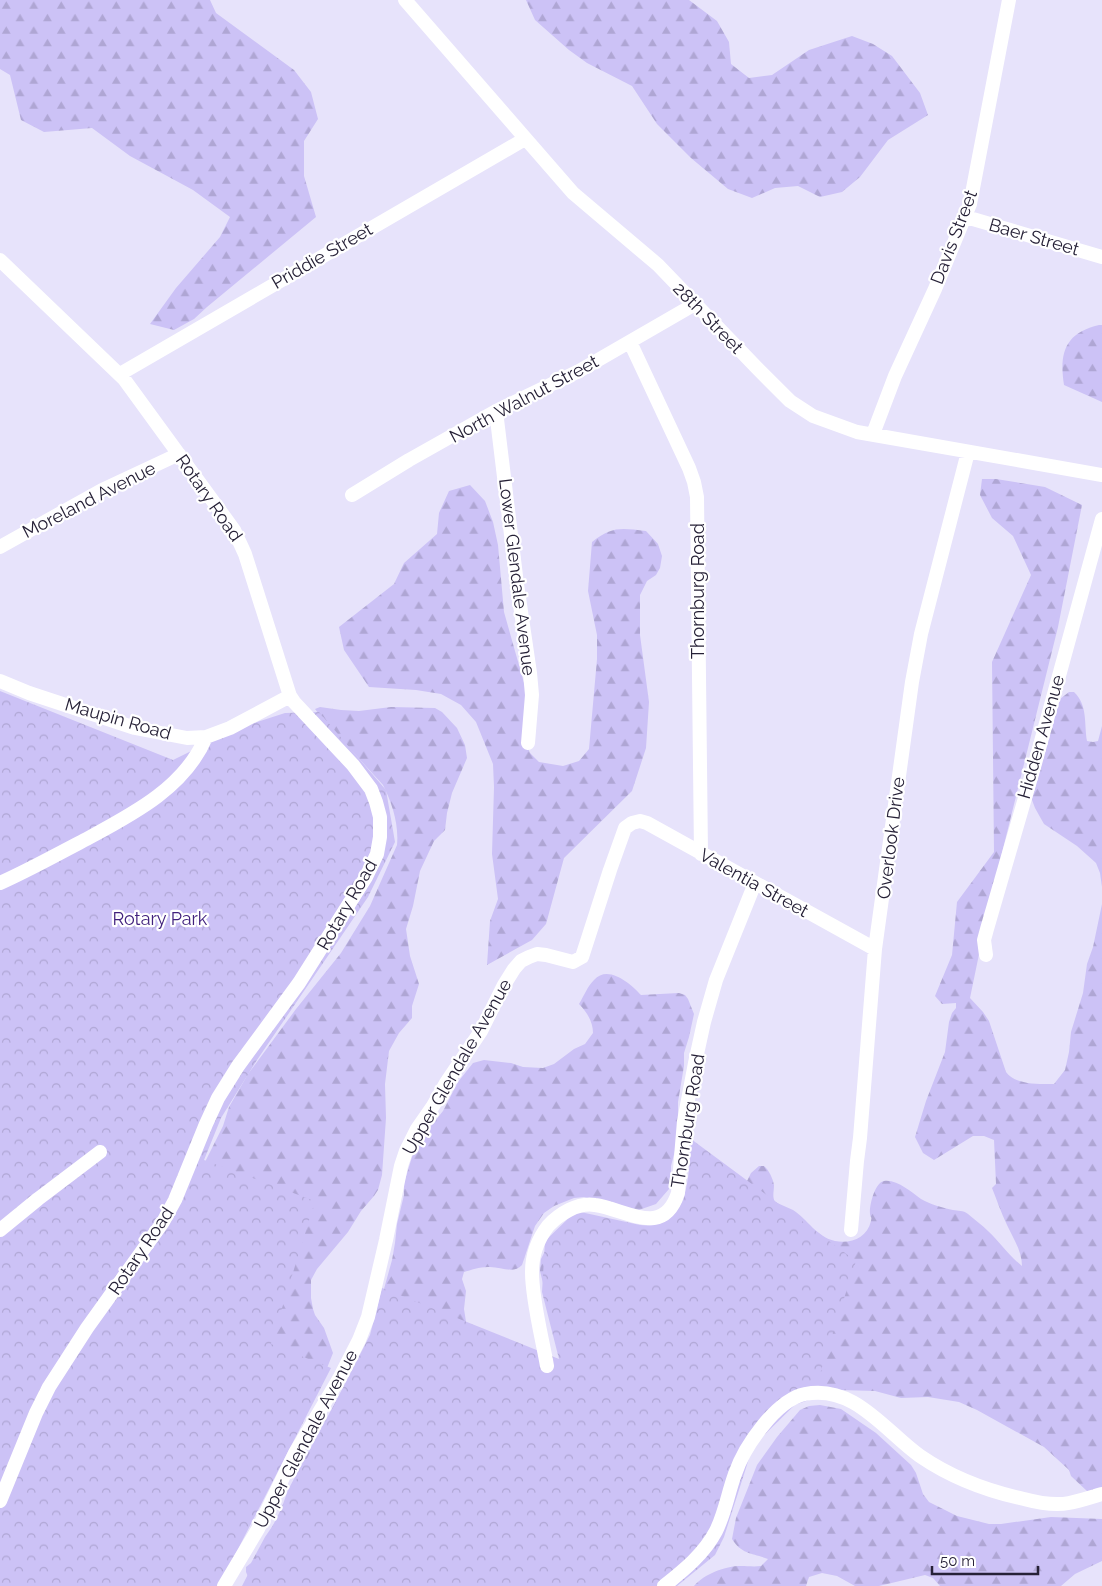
<svg xmlns="http://www.w3.org/2000/svg" width="1102" height="1586" font-family="Raleway,sans-serif">
<style>
.forest{fill:url(#forest-firs)}
.park{fill:url(#park-crowns)}
.lines{fill:none;stroke-linecap:round;stroke-linejoin:round}
.street{stroke:#fff;stroke-width:14}
.labels{text-anchor:middle;stroke-width:4.5;stroke-linejoin:round;paint-order:stroke}
.street-label{font-size:18px;fill:#262137;stroke:#fff}
.park-label{font-size:18px;fill:#41217d;stroke:#fff}
</style>
<defs>
<pattern id="forest-firs" width="22" height="20" patternUnits="userSpaceOnUse" patternTransform="scale(1.25)"><rect width="22" height="20" fill="#ccc2f6"/><path d="M5 1l3.5 6h-7zM16 11l3.5 6h-7z" fill="#afa6d4"/></pattern>
<pattern id="park-crowns" width="20" height="18" patternUnits="userSpaceOnUse" patternTransform="scale(1.25)"><rect width="20" height="18" fill="#ccc2f6"/><path d="M2 6a3 3 0 1 1 6 0M12 15a3 3 0 1 1 6 0" fill="none" stroke="#afa6d4"/></pattern>
</defs>
<rect width="100%" height="100%" fill="#e7e3fb"/>
<path class="forest" d="M0,0h210l6,13 78,57 17,22 7,27 -14,22v35l12,41 -109,90 -13,12 -20,11 -24,-6 26,-36 44,-51 10,-20 -37,-27 -63,-34 -38,-28 -48,4 -23,-12 -11,-45 -10,-6z
M526,0h163l28,21 12,21 2,22 18,14 23,-3 37,-25 43,-14 21,8 19,12 28,37 8,22 -40,25 -28,37 -18,15 -22,5 -22,-11 -23,2 -23,10 -24,-9 -37,-31 -34,-34 -25,-38 -45,-23 -18,-13 -34,-30z
M1099,325h3v77l-38,-17c-5,-32 1,-52 35,-60z
M982,479h14l49,8 37,18 -24,122 -68,274 -20,97 13,14 6,9 17,51c9,13 34,12 48,12l11,-14 4,-18 2,-20 12,-39 4,-29 6,-17 9,-43v586l-14,2 -17,-16 -2,-6 -25,-23 -67,-37 -18,-8 -31,-5 -27,1 -26,-7 -36,-1 -587,196 -6,-14v-5l5,-4 14,-26 13,-19 10,-28 83,-154 21,-76 3,-17 2,-19 7,-29v-12l8,-26 7,-16 24,-30 15,-29 15,-19 11,-3 27,3 12,4 20,1 11,-4 20,-15 11,-5 8,-11c0,-11 -6,-21 -14,-29 5,-8 8,-17 15,-24 14,-16 37,4 47,15l38,-2 6,2 3,4 6,15 -5,23 -5,16v13l-6,36v37l-7,27v16l-2,7 -13,15 -20,7 -11,-1 -41,-13 -10,1 -20,8 -10,7 -9,13 -13,39c-9,10 -22,1 -34,2 -9,0 -17,3 -24,5l-2,7 4,12 -2,18 3,19 95,33 -22,-90 1,-12 5,-10 118,-16 82,-50 5,-10 8,-7h5c5,4 9,13 10,19 0,7 -2,11 1,17 6,3 12,5 18,8 14,9 24,27 42,31 16,3 32,-3 36,-20 1,-6 0,-1 -1,-7 -1,-8 5,-32 14,-33 13,-2 27,11 37,18 8,5 23,9 32,11 5,1 10,0 15,4 6,5 14,11 20,17 12,11 20,24 34,35 0,-15 -9,-28 -15,-41 -6,-12 -10,-25 -15,-37l4,-4 -2,-44 -10,-4h-11l-39,24 -11,-7 -8,-16 11,-36 19,-49 4,-30 3,-9 4,-5v-5l-14,1 -7,-8 17,-41 5,-53 37,-50 -2,-190 39,-87 -18,-39 -21,-18 -12,-23z
M470,485l15,16 8,21 5,23 6,67 24,85 -3,44 5,12 9,9 24,4 16,-5 10,-12 8,-90v-24l-9,-44 4,-49c20,-16 29,-14 54,-11l12,13 4,12 -2,12 -4,7 -9,6 -7,14v40l9,67 -3,46 -14,43 -68,67 -18,66 -14,16 -45,25 3,-44 8,-22 -6,-45 2,-67 -1,-23 -17,-42 -15,-17 -20,-11 -25,-4 -47,-3 -25,-37 -5,-23 55,-43 10,-21 33,-29 2,-21 10,-22z
M1069,692h5c14,13 10,32 13,49l6,1 5,-1 4,-15v161l-2,-14 -4,-10 -19,-17 -33,-22 -9,-16 -6,-16 31,-93z
M320,707l21,3 18,1 32,-4 44,1 7,4 15,16 8,17 2,13 -15,35 -5,20 -2,17 -11,11 -14,30 -7,35 -7,23 4,27 9,28 -7,22v12l-13,15 -10,18 -4,33 1,34 -4,57 -4,15 -4,6 -13,15 -13,21 -31,37 -6,11v18l2,11 2,6 9,13 9,25 -6,15 -293,218 171,-424 18,-36 6,-19 19,-33 48,-65 45,-56 29,-47 27,-61c2,-21 -5,-42 -14,-60l-61,-67 -7,-9z
M820,1405l21,4 35,24 35,32 5,8 7,21 6,8 28,14 32,8h12l50,-7 51,2v42l-27,13 -14,12h-121l-7,-8 -8,-3 -46,11h-24l-18,-10 -15,-3 -13,4 -3,9h-112c10,-12 31,-20 47,-20 6,0 13,1 20,0l7,-7c-15,-6 -26,-4 -36,-20l4,-21 21,-53 20,-28 23,-27 9,-4z"/>
<path class="park" d="M0,691l173,69 65,-32 47,-15 34,-1 67,78 9,52 -27,55 -111,163 -36,58 -17,42 111,41 -44,143 60,24 -112,218h-219z
M691,1139l165,122 -39,122 -64,63 -29,91 -9,18 -38,31h-435l128,-251 12,-47 177,71 -17,-67 3,-51 31,-30 64,14c50,6 49,-51 51,-86z"/>
<g class="lines">
<path class="street" d="M405,0l168,193 85,72 99,103 33,33 23,15 44,16 245,43
M966,217l136,40
M0,260l124,119 110,151 11,24 45,142 4,6 59,63 18,24 5,13 4,15v20l-3,17 -11,23 -67,106 -61,83 -20,32 -12,26 -31,76 -12,22 -76,106 -38,59 -13,26 -36,88
M630,342l59,126 5,14 3,15 4,357
M120,374l405,-235
M496,411l21,173 13,89 2,22 -4,48
M873,434l22,-58 40,-87 35,-85 39,-204
M352,495l57,-35 87,-49 83,-40 116,-67
M0,547l102,-57 77,-36
M0,681l29,12 106,35 52,10 19,-1 24,-9 60,-32
M0,883c27,-12 52,-26 79,-40 48,-26 105,-53 127,-106
M986,955l-2,-15 3,-11 47,-162 68,-248
M0,1230l38,-31 62,-47
M851,1230l6,-69 3,-23 15,-189 37,-267 9,-48 47,-182
M547,1366c-5,-29 -15,-66 -15,-94 0,-16 6,-33 16,-46 11,-12 30,-24 47,-21 31,4 68,34 83,-12l6,-72 11,-58 9,-41 12,-42 39,-97
M224,1586l34,-57 37,-76 45,-76 19,-37 9,-23 18,-77 15,-74 5,-15 11,-22 16,-23 13,-23 35,-52 23,-46 10,-16 7,-8 8,-4 8,-3 9,1 27,7 9,-5 28,-87 15,-42 7,-5 8,-2 7,2 228,126
M664,1586c20,-16 40,-32 52,-55 9,-18 12,-38 19,-57 9,-27 41,-74 70,-80 49,-10 80,37 115,62 32,22 67,35 104,43 15,4 30,7 45,4 11,-2 22,-6 33,-9"/>
</g>
<g class="labels">
<g class="street-label">
<text transform="translate(954 237) rotate(-69)" y="6">Davis Street</text>
<text transform="translate(1034 237) rotate(16)" y="6">Baer Street</text>
<text transform="translate(322 256) rotate(-30)" y="6">Priddie Street</text>
<text transform="translate(708 318) rotate(46)" y="6">28th Street</text>
<text transform="translate(524 399) rotate(-28)" y="6">North Walnut Street</text>
<text transform="translate(209 498) rotate(55)" y="6">Rotary Road</text>
<text transform="translate(89 500) rotate(-27)" y="6">Moreland Avenue</text>
<text transform="translate(517 577) rotate(83)" y="6">Lower Glendale Avenue</text>
<text transform="translate(698 591) rotate(-90)" y="6">Thornburg Road</text>
<text transform="translate(118 719) rotate(16)" y="6">Maupin Road</text>
<text transform="translate(1041 737) rotate(-74)" y="6">Hidden Avenue</text>
<text transform="translate(891 838) rotate(-83)" y="6">Overlook Drive</text>
<text transform="translate(754 883) rotate(29)" y="6">Valentia Street</text>
<text transform="translate(347 905) rotate(-60)" y="6">Rotary Road</text>
<text transform="translate(457 1067) rotate(-60)" y="6">Upper Glendale Avenue</text>
<text transform="translate(688 1121) rotate(-81)" y="6">Thornburg Road</text>
<text transform="translate(141 1251) rotate(-56)" y="6">Rotary Road</text>
<text transform="translate(306 1439) rotate(-62)" y="6">Upper Glendale Avenue</text>
</g>
<g class="park-label">
<text x="160" y="925">Rotary Park</text>
</g>
</g>
<path d="M932 1566v8h106v-8" fill="none" stroke="#262137" stroke-width="2.5"/>
<text x="940" y="1566" font-size="15" fill="#262137" stroke="#ffffff" stroke-width="4" paint-order="stroke">50 m</text>
</svg>
